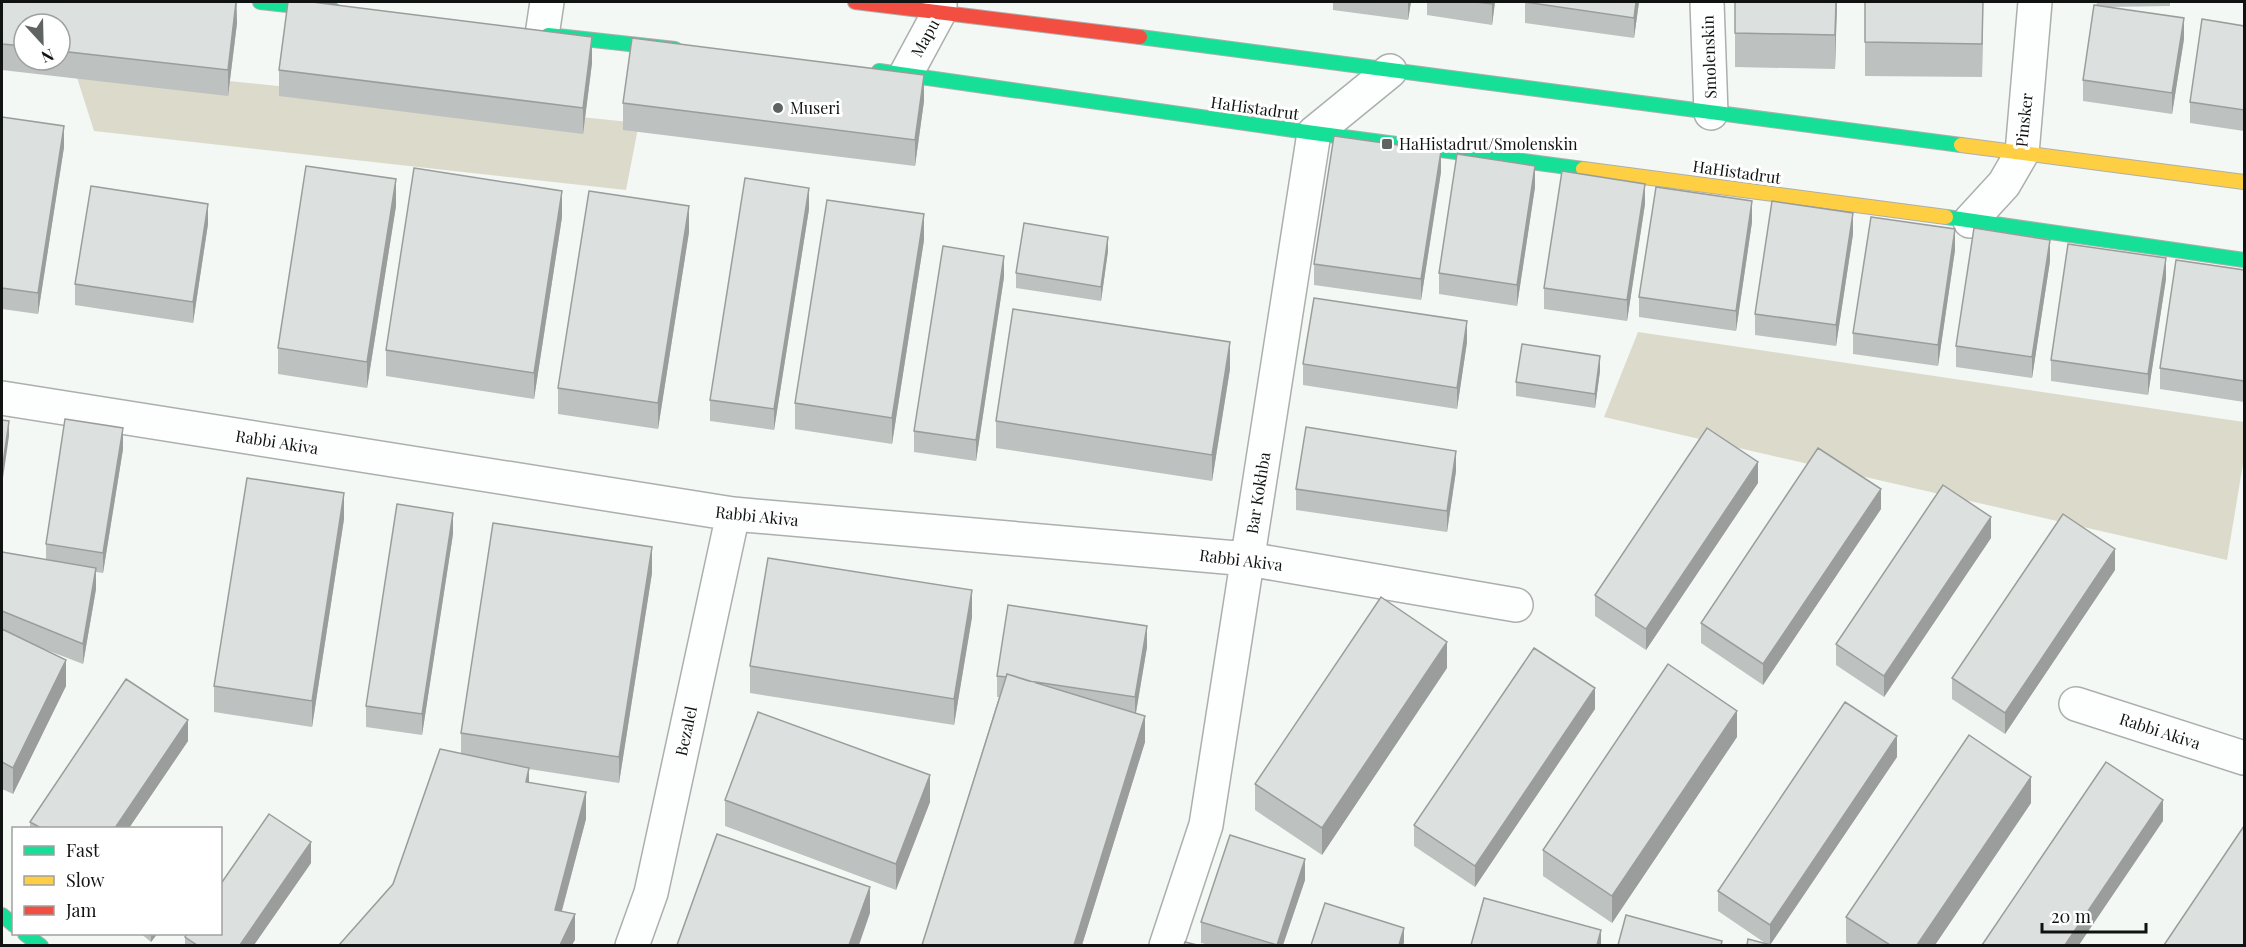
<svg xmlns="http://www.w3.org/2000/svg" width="2246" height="947" font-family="'Playfair Display',serif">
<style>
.green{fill:#dcdbcb}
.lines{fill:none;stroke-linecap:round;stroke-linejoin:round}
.street-casing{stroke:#acafad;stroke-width:36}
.fast-casing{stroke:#acafad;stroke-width:16}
.slow-casing{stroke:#acafad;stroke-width:16}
.jam-casing{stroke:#acafad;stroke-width:16}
.street{stroke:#fdfefe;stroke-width:33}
.fast{stroke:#16e098;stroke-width:14}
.slow{stroke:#ffcf43;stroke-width:14}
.jam{stroke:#f24e42;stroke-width:14}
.wall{fill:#bdc1bf;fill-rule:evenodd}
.shaded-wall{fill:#9a9d9b}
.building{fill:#dce0de;stroke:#9a9d9b;stroke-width:1.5}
.poi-dot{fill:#5f6361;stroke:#fff;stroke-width:2}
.labels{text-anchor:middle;stroke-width:6;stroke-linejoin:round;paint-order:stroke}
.street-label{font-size:16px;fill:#101311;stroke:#fff}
.poi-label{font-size:16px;fill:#101311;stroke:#fff;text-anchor:start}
</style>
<rect width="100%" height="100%" fill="#f3f8f5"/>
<path class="green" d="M73,65l566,58 -13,67 -532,-59z
M1638,332l606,90v36l-17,102 -623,-143z"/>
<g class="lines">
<g class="street-casing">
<path id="street" d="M1707,2l4,111
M542,35l5,-33
M906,74l34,-63v-9
M1970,221l34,-37 18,-31 13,-151
M2,398l731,116 515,45 268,46
M2076,704l168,54
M632,946l19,-53 82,-379
M1166,946l40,-121 108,-692 76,-62"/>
</g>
<g class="fast-casing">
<path id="fast" d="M260,2l73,8
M548,35l127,14
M1140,37l821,108
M879,71l435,62 269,36
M1946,217l298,43
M2,915l12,10
M25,934l16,12"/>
</g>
<g class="slow-casing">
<path id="slow" d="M1961,145l283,37
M1583,169l363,48"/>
</g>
<g class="jam-casing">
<path id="jam" d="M855,2l285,35"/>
</g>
<use href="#street" class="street"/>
<use href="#fast" class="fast"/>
<use href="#slow" class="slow"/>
<use href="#jam" class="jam"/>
</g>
<path class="wall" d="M2,2h235v21l-9,73 -226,-26zM24,24h36v36h-36z
M1333,2h78l-3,18 -75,-10z
M1427,2h68l-3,23 -65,-10z
M1525,2h114l-5,36 -109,-15z
M1735,2h102l-2,67 -100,-2z
M1865,2h118l-1,75 -117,-1z
M2097,2h73v4l-62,1 76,32 -12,75 -89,-13v-21z
M2244,26v105l-54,-8v-21z
M592,63l-9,71 -304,-38v-26z
M924,101l-9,65 -292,-36v-27z
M2,117l62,30 -26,167 -36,-5z
M1441,172l-20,128 -107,-15v-21z
M1535,187l-18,119 -78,-12v-21z
M1645,204l-18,117 -83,-12v-21z
M396,206l-29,182 -89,-14v-26z
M809,209l-35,221 -64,-9v-21z
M562,217l-28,182 -148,-23v-26z
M1752,222l-16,109 -97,-14v-20z
M208,224l-15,99 -118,-18v-21z
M689,232l-31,197 -100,-15v-26z
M1853,234l-17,112 -81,-11v-21z
M924,240l-32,204 -97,-15v-26z
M1955,250l-17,116 -85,-12v-21z
M1108,251l-7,50 -85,-13v-15z
M2050,261l-18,117 -76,-11v-21z
M2244,270v132l-84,-13v-21z
M1004,277l-28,184 -62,-9v-21z
M2166,279l-18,116 -97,-14v-21z
M1467,342l-10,67 -154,-24v-21z
M1230,369l-18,112 -216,-33v-27z
M1600,371l-5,37 -79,-12v-14z
M123,449l-20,124 -7,-1v17l-13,75 -39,-15 22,37 -53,108 -11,-5v-237l44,8v-16z
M1456,471l-9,61 -151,-22v-21z
M1758,483l-112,167 -51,-34v-21z
M1881,509l-118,176 -62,-42v-20z
M344,519l-32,208 -98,-15v-26z
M453,534l-31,201 -56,-8v-21z
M1991,538l-107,159 -48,-32v-21z
M2115,570l-110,164 -53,-35v-21z
M652,573l-33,210 -90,-14v14l57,36 -24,92 13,29 -182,-56 68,-131v-20z
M2244,604v30h-1v-21z
M972,617l-18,108 -204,-32v-27z
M1147,647l-11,66 9,29 -63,203h-160l77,-248h-2v-21z
M1447,668l-125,187 -67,-45v-26z
M1595,709l-120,178 -61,-41v-21z
M1737,737l-125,186 -69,-47v-26z
M188,741l-59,87h-99v-6z
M1897,757l-127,188h-2l-50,-34v-20z
M725,800l205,2 -34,88 -171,-64z
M2031,803l-96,142h-85l-4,-2v-26z
M311,863l-57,82h-69v-8z
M1305,880l-22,65h-73l-9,-2v-21z
M140,933h18l-7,9z"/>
<path class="shaded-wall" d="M236,2l1,21 -9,73v-26z
M1408,2h3l-3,18z
M1492,2h3l-3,23z
M1636,2h3l-5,36v-20z
M1836,2h1l-2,67v-34z
M1983,2l-1,75v-33z
M2184,18v21l-12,75v-21z
M592,37v26l-9,71v-26z
M924,75v26l-9,65v-26z
M64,126v21l-26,167v-21z
M1441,151v21l-20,128v-21z
M1535,166v21l-18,119v-21z
M396,179v27l-29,182v-26z
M1645,184v20l-18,117v-21z
M809,188v21l-35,221v-21z
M562,191v26l-28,182v-26z
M1752,201v21l-16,109v-20z
M208,204v20l-15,99v-21z
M689,206v26l-31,197v-26z
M1853,213v21l-17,112v-21z
M924,214v26l-32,204v-26z
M1955,229v21l-17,116v-21z
M1108,237v14l-7,50v-14z
M2050,240v21l-18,117v-21z
M1004,256v21l-28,184v-21z
M2166,258v21l-18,116v-21z
M1467,321v21l-10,67v-21z
M1230,342v27l-18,112v-26z
M1600,356v15l-5,37v-14z
M9,421v15l-7,49v-14z
M123,428v21l-20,124v-20z
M1456,451v20l-9,61v-21z
M1758,462v21l-112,167v-21z
M1881,489v20l-118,176v-21z
M344,493v26l-32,208v-26z
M453,513v21l-31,201v-21z
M1991,517v21l-107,159v-21z
M652,547v26l-33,210v-26z
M2115,549v21l-110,164v-21z
M96,568v21l-13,75v-20z
M972,590v27l-18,108v-26z
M1147,626v21l-12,71v-21z
M1447,642v26l-125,187v-27z
M66,660v26l-53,108v-26z
M1595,688v21l-120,178v-21z
M1737,711v26l-125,186v-27z
M1145,716v26l-63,203h-8z
M188,720v21l-59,87h-14z
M1897,736v21l-127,188v-20z
M529,768v26l-3,-12z
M930,775v27l-34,88v-26z
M2031,777v26l-96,142h-18z
M586,792v27l-31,117v-26z
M2163,800v21l-84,124h-14z
M311,842v21l-57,82h-14z
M1305,859v21l-22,65h-6z
M870,887v26l-11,32h-10z
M575,914v26l-3,5h-12z
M1404,928v15l-1,2h-4z
M1601,930v15h-4z
M151,933h7l-7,9z"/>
<path class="building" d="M2,2h234l-8,68 -168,-19v-27h-36v22l-22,-2z
M288,2h24l280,35 -9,71 -304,-38z
M1476,2h16v2z
M1525,2h111l-2,16z
M1735,2h101l-1,33 -100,-2z
M1865,2h118l-1,42 -117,-2z
M2094,5l90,13 -12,75 -89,-13z
M2202,19l42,7v84l-54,-8z
M632,38l292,37 -9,65 -292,-37z
M2,117l62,9 -26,167 -36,-5z
M1334,136l107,15 -20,128 -107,-15z
M1457,154l78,12 -18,119 -78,-12z
M306,166l90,13 -29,183 -89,-14z
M414,168l148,23 -28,182 -148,-23z
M1562,171l83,13 -18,116 -83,-12z
M745,178l64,10 -35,221 -64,-9z
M91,186l117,18 -15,98 -118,-18z
M1656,187l96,14 -16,110 -97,-14z
M589,191l100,15 -31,197 -100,-15z
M827,200l97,14 -32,204 -97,-15z
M1772,201l81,12 -17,112 -81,-11z
M1871,217l84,12 -17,116 -85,-12z
M1024,223l84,14 -7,50 -85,-14z
M1974,228l76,12 -18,117 -76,-11z
M2068,244l98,14 -18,116 -97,-14z
M943,246l61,10 -28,184 -62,-9z
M2176,260l68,10v111l-84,-13z
M1314,298l153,23 -10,67 -154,-24z
M1013,309l217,33 -18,113 -216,-34z
M1522,344l78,12 -5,38 -79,-12z
M65,419l58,9 -20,125 -57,-9z
M2,420l7,1 -7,50z
M1306,427l150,24 -9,60 -151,-22z
M1707,428l51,34 -112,167 -51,-34z
M1818,448l63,41 -118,175 -62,-41z
M247,478l97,15 -32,208 -98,-15z
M1943,485l48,32 -107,159 -48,-32z
M397,504l56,9 -31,201 -56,-8z
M2063,514l52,35 -110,164 -53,-35z
M493,523l159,24 -33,210 -158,-24z
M2,552l94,16 -13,76 -81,-33z
M768,558l204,32 -18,109 -204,-33z
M1381,597l66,45 -125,186 -67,-44z
M1008,605l139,21 -12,71 -106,-16 -22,-7 -1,3 -9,-1z
M2,629l64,31 -53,108 -11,-6z
M1534,648l61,40 -120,178 -61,-41z
M1668,664l69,47 -125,185 -69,-46z
M1007,674l138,42 -71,229h-152z
M126,679l62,41 -73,108h-74l-11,-6z
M1845,702l52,34 -127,189 -52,-34z
M758,712l172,63 -34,89 -171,-64z
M1969,735l62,42 -114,168h-27l-44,-28z
M440,749l89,19 -3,14 60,10 -31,118 20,4 -15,31h-221l54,-61z
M2106,762l57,38 -98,145h-83z
M269,814l42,28 -71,103h-43l-12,-8 2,-4h33v-48z
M2244,826v119h-80z
M717,834l153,53 -21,58h-172z
M1230,835l75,24 -28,86 -76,-23z
M1484,898l117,32 -4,15h-126z
M1325,903l79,25 -5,17h-88z
M1626,915l96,26 -1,4h-103z
M1748,939l23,6h-24z
M1185,942l12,3h-13z"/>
<g class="poi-dot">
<circle cx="778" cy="108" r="6"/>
<rect x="1381" y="138" width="12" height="12" rx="3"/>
</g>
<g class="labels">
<g class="street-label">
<text transform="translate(925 38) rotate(-61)" y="6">Mapu</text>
<text transform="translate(1709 57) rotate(-92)" y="6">Smolenskin</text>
<text transform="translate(1255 108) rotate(8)" y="6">HaHistadrut</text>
<text transform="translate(2024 120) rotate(-84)" y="6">Pinsker</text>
<text transform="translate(1737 172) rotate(8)" y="6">HaHistadrut</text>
<text transform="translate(277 442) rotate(9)" y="6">Rabbi Akiva</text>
<text transform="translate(1258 493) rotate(-81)" y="6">Bar Kokhba</text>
<text transform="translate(757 516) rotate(6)" y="6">Rabbi Akiva</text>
<text transform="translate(1241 560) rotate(7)" y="6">Rabbi Akiva</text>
<text transform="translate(686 731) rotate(-78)" y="6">Bezalel</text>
<text transform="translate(2160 731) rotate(18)" y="6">Rabbi Akiva</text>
</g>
<g class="poi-label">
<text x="790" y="114">Museri</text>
<text x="1399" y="150">HaHistadrut/Smolenskin</text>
</g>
</g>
<rect width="2246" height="947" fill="none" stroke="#101311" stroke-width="6"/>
<rect x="12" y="827" width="210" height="108" fill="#ffffff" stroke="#9fa1a0" stroke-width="1.5"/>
<rect x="24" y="846" width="30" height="9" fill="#16e098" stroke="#9fa1a0" stroke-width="1.5"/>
<text x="66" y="857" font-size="18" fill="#101311">Fast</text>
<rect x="24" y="876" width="30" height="9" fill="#ffcf43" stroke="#9fa1a0" stroke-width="1.5"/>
<text x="66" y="887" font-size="18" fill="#101311">Slow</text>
<rect x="24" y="906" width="30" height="9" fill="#f24e42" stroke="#9fa1a0" stroke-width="1.5"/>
<text x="66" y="917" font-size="18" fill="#101311">Jam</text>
<g transform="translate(42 42) rotate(158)"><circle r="28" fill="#ffffff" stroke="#9fa1a0" stroke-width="1.5"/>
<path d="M0-4.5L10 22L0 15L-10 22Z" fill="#5f6361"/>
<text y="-9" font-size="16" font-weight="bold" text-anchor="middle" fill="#101311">N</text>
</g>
<path d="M2042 923v9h104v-9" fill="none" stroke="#101311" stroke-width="3"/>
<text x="2051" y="923" font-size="18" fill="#101311" stroke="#ffffff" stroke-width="4.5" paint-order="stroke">20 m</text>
</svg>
